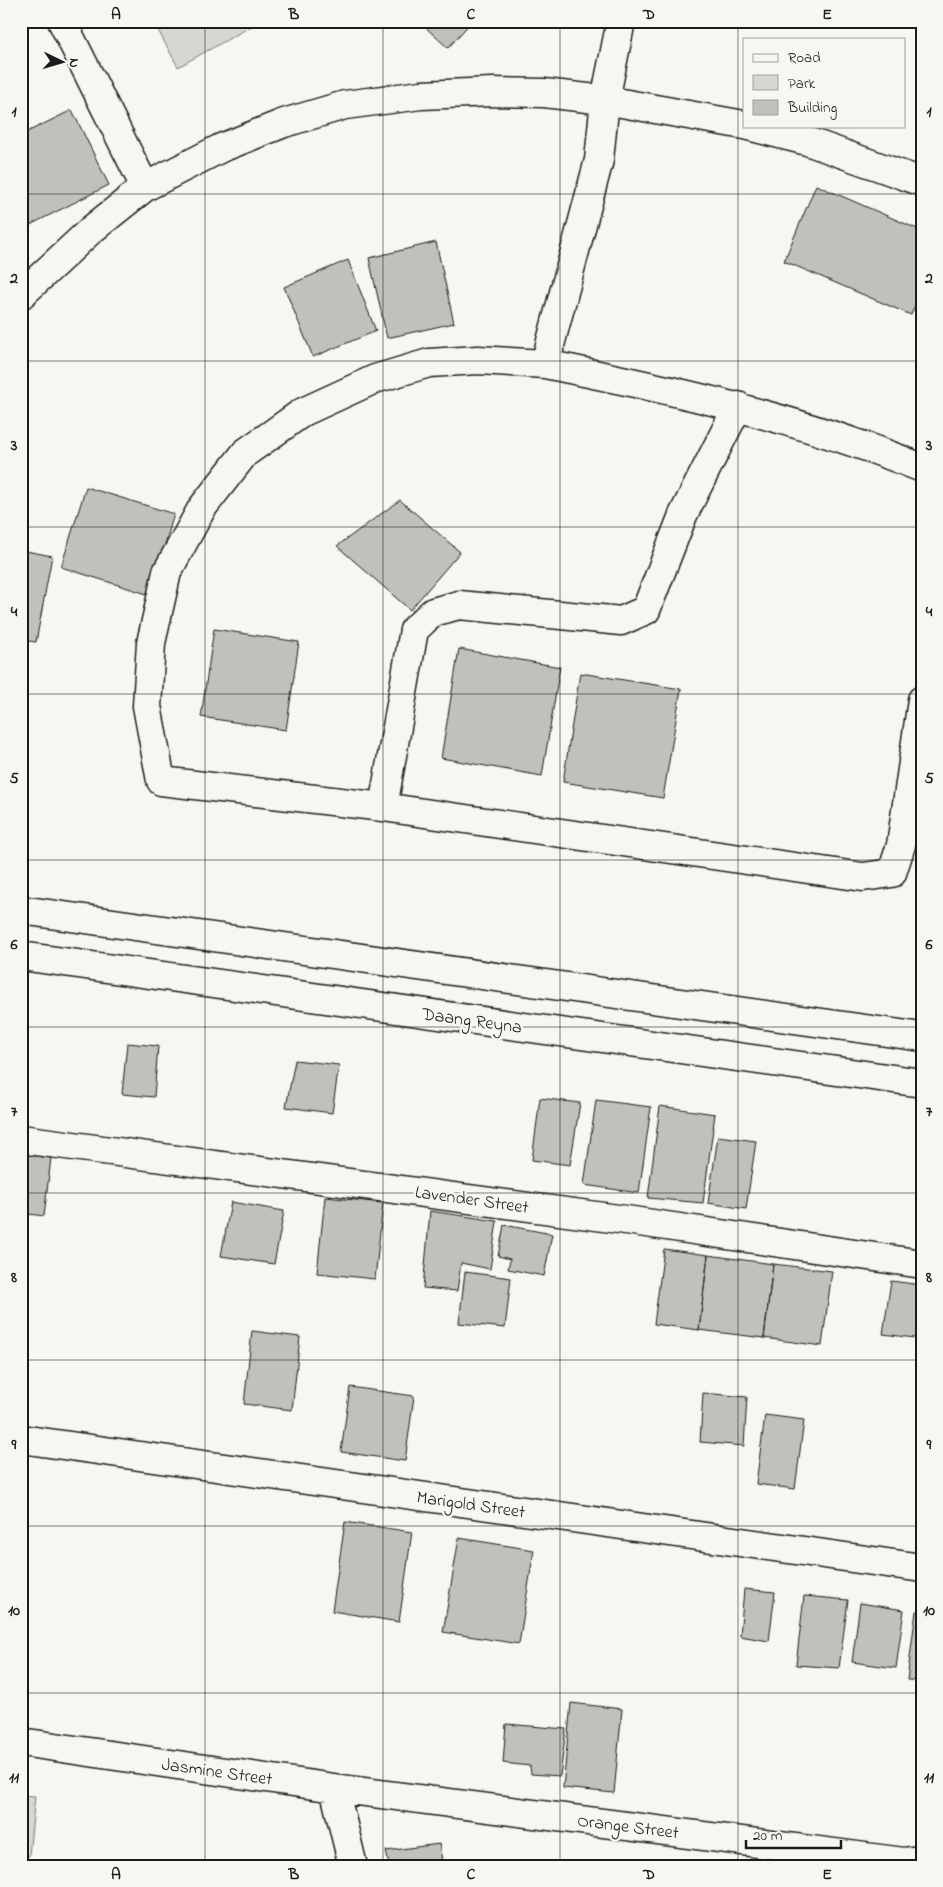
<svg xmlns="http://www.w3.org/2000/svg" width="943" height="1887" font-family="'Indie Flower',sans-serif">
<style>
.green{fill:#d6d6d2;stroke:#797977}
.building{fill:#c0c0bd;stroke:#1c1c1c}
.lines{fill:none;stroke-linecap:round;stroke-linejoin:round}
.minor-casing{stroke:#1c1c1c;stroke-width:31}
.major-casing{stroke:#1c1c1c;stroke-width:31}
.minor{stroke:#f6f6f2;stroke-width:28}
.major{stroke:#f6f6f2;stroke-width:28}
.grid{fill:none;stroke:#1c1c1c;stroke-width:1;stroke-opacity:0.55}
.labels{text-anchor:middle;stroke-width:5;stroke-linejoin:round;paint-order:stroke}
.street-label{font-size:18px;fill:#1c1c1c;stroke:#f6f6f2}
.neatline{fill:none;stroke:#1c1c1c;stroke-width:2}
.grid-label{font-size:16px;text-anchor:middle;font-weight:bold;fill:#1c1c1c}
</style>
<rect width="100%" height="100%" fill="#f6f6f2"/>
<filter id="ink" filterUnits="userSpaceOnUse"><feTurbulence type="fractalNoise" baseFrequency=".02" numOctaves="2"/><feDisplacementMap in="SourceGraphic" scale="10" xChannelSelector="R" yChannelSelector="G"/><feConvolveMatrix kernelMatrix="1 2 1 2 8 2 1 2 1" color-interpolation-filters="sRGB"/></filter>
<g filter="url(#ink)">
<path class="green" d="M153,21h108l-83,46z
M21,1795l14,1 -6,60h-8z"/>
<path class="building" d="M426,21h46l-24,27 -25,-23z
M72,110l37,75 -79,40 -9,-18v-72z
M816,185l106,46v58l-11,26 -127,-54z
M436,242l18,81 -67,15 -18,-80z
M348,260l28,71 -63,26 -29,-70z
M86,487l88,27 -24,81 -89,-28z
M400,500l60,52 -50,58 -73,-64z
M21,550l31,6 -16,86 -15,-2z
M214,629l85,13 -13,88 -85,-13z
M459,649l101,18 -18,109 -101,-18z
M580,673l101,16 -18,109 -100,-16z
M127,1043l31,3 -4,51 -32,-3z
M295,1060l44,5 -7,48 -46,-6z
M540,1098l40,5 -10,62 -38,-5z
M596,1100l55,7 -12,86 -55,-8z
M660,1106l55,8 -12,89 -55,-5z
M718,1136l38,5 -10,68 -38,-6z
M21,1154l30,4 -7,58 -23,-3z
M325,1197l58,6 -8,76 -58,-6z
M231,1202l53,9 -10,53 -53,-8z
M430,1211l67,10 -7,48 -29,-6 -4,28 -34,-3z
M504,1225l48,9 -8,42 -36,-7 2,-10 -12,-3z
M664,1249l44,6 -9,75 -45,-6z
M708,1255l65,9 -9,74 -65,-8z
M773,1264l59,7 -10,75 -58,-8z
M465,1272l46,6 -6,50 -46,-5z
M891,1281l31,4v54l-39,-5z
M252,1331l48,6 -8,73 -48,-6z
M350,1387l64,9 -9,65 -64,-9z
M703,1393l44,4 -3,49 -44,-4z
M765,1415l39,5 -9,69 -39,-5z
M345,1522l67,10 -13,90 -67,-11z
M459,1538l75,12 -15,94 -76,-12z
M744,1589l31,3 -6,49 -29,-5z
M804,1596l44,4 -9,68 -43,-3z
M860,1603l44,7 -8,58 -44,-6z
M916,1611h6v70l-15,-1z
M571,1703l51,6 -8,84 -51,-5z
M506,1724l60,5 -6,47 -29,-2 -1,-8 -27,-3z
M439,1844l4,22h-54l-3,-15z
M546,1863l33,3h-34z"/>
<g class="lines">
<g class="minor-casing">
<path id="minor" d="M62,21l83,166
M621,21l-16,79 -6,60 -54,204c129,26 254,54 377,104
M748,126l59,15 115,41
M21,295l70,-65 54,-43 76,-39 63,-25 61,-18 76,-10 72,-3 51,1 61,7 139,25
M545,364l-67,-4 -49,3 -54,16 -72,33 -58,41 -43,55 -35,64 -16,71 -4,63 14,75 222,26 480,70 29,-4 9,-28 21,-145
M383,807l31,-177 19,-18 26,-7 162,16 25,-11 37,-95 55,-109
M21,1139l605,81 296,44
M21,1439l901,129
M21,1742l313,46 570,74 18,-2
M334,1788l19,78"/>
</g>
<g class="major-casing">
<path id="major" d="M21,910l901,127
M21,956l901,127"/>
</g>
<use href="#minor" class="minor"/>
<use href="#major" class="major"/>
</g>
</g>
<path class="grid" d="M205,21v1845M383,21v1845M560,21v1845M738,21v1845M21,194h901M21,361h901M21,527h901M21,694h901M21,860h901M21,1027h901M21,1193h901M21,1360h901M21,1526h901M21,1693h901"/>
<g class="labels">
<g class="street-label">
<text transform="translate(472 1020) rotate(8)" y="6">Daang Reyna</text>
<text transform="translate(472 1199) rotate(8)" y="6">Lavender Street</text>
<text transform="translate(471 1504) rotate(8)" y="6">Marigold Street</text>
<text transform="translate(217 1771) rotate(8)" y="6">Jasmine Street</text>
<text transform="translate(628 1826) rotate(7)" y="6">Orange Street</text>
</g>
</g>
<rect width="943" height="1887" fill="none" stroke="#f6f6f2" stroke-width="55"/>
<rect x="743" y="38" width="162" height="90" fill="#f6f6f2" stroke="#9f9f9c"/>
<rect x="753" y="54" width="25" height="8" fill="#f6f6f2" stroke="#9f9f9c"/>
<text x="788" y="62" font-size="15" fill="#1c1c1c">Road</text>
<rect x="753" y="75" width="25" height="15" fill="#d6d6d2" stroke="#9f9f9c"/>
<text x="788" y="88" font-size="15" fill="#1c1c1c">Park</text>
<rect x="753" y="100" width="25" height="15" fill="#c0c0bd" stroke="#9f9f9c"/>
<text x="788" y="112" font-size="15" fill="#1c1c1c">Building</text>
<g transform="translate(62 62) rotate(95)" stroke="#f6f6f2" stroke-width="4" paint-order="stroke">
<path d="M0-4L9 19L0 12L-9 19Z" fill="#1c1c1c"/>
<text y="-8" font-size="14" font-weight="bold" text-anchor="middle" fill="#1c1c1c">N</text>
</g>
<path d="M746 1840v8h95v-8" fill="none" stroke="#1c1c1c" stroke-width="2.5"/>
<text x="753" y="1840" font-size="15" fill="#1c1c1c" stroke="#f6f6f2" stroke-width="4" paint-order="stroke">20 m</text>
<rect x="28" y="28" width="888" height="1832" class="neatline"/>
<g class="grid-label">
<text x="116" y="19">A</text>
<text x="294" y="19">B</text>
<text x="471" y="19">C</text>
<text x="649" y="19">D</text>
<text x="827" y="19">E</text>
<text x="14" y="116">1</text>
<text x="929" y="116">1</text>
<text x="14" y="283">2</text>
<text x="929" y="283">2</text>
<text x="14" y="450">3</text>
<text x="929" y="450">3</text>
<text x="14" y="616">4</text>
<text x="929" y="616">4</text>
<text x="14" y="783">5</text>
<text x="929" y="783">5</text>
<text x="14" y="949">6</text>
<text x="929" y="949">6</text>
<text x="14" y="1116">7</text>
<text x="929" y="1116">7</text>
<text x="14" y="1282">8</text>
<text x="929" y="1282">8</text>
<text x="14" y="1449">9</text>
<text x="929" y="1449">9</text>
<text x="14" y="1615">10</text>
<text x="929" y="1615">10</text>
<text x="14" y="1782">11</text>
<text x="929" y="1782">11</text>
<text x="116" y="1879">A</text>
<text x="294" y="1879">B</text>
<text x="471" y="1879">C</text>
<text x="649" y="1879">D</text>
<text x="827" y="1879">E</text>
</g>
</svg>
